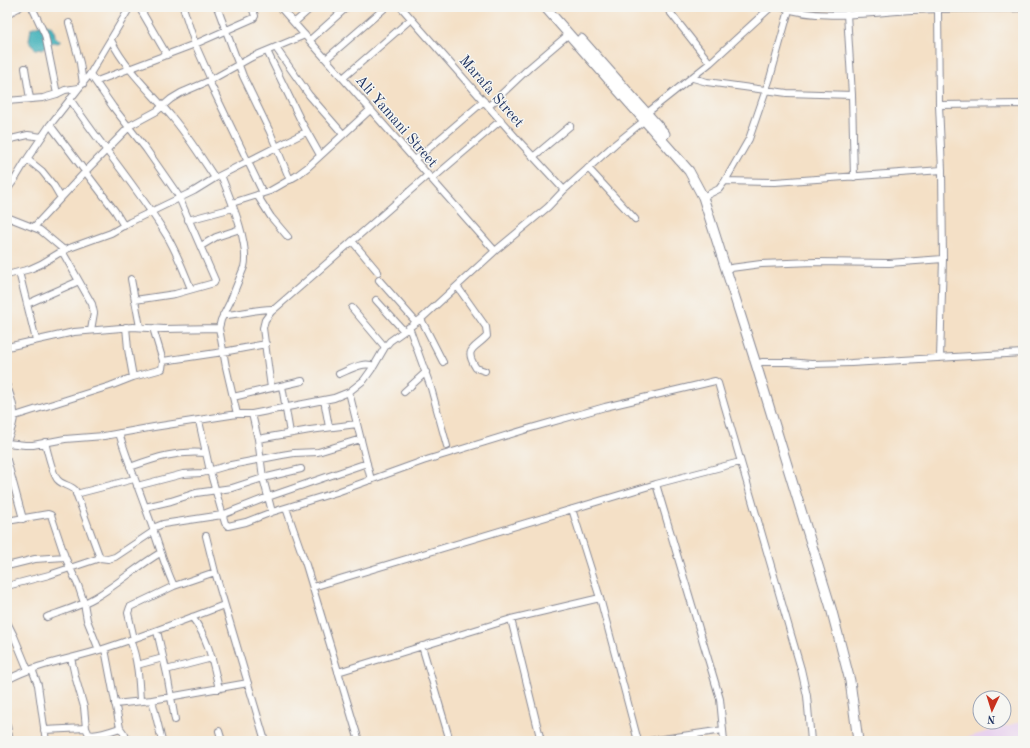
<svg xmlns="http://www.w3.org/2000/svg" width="1030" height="748" font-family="'Old Standard TT',serif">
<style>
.built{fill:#e8d2ee}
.water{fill:#41b1b9;stroke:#2e708c}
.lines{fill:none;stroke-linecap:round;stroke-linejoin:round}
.street-casing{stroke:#888892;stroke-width:8}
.secondary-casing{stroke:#888892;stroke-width:11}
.street{stroke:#fff;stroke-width:6}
.secondary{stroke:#fff;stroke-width:9}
.labels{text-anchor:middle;stroke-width:3;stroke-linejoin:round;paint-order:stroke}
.street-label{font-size:15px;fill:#1b2f5e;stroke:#f6f6f2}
</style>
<rect width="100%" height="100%" fill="#f6f6f2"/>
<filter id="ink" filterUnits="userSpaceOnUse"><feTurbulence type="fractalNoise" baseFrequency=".025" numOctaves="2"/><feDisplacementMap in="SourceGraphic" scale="8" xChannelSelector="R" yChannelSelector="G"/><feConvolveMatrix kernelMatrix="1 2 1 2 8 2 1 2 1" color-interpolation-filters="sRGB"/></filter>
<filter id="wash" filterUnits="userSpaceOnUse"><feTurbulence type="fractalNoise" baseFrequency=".012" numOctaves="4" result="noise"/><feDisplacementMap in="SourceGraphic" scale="16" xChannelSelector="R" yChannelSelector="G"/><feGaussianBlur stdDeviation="0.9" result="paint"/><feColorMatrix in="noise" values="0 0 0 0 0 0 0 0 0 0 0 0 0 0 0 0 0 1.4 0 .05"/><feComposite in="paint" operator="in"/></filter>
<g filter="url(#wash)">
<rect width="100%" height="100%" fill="#f4e0c6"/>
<path class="built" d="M1023,721v20h-68z"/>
<path class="water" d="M42,24c9,-1 13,5 13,13l6,4 -3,2c-7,-2 -11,2 -15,6l-4,-1 -3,2 -7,-9 2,-13z"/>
</g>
<g filter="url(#ink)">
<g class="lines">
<g class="street-casing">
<path id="street" d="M32,7l13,28 12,59
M139,7l28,48
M183,7l12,37 16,36
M217,7l26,69 27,56 20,48
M280,7l215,244
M401,7l116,132 47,51
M666,7l44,56
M781,7c37,14 92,5 131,3 37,-2 74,-1 111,-2
M938,9l1,96 3,65 1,89 -3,99
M7,14l13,-7
M847,14l5,81 2,82
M69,23l11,40 3,21
M294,23l18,-16
M111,40c15,30 40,52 61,77 16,19 29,40 43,61
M310,40l37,-33
M276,48l33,47 34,39
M267,51l35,72 18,32
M326,59l60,-52
M25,68l5,31
M90,74l23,33 33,42 32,46 37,85 -1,3 -39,11 -40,6
M343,78l68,-59
M693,78l14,4 80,11 65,2
M97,81l98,-37 59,-26 1,-2 -3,-9
M209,81l54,112
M70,99c31,47 68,89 97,137 10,17 17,35 24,53
M7,101l36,-3 14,-4 8,-4 14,-2
M939,105l84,-1
M489,106l40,-38 40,-34
M647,113l63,-50 61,-56
M50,125l65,86 9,15
M7,140l21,-5 14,2
M533,157l37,-31
M27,159l15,12 12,15 7,12
M415,160l69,-59
M588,168l47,51
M221,175c9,23 29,69 23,92l-14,35 -9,18 -2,8 7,39 11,47
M432,179l69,-59
M725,181l50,1 167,-12
M7,190l8,-11 12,-20 23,-34 40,-51 40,-67
M257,195l14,22 17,20
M703,197l16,-8 6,-8 24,-42 21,-61 19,-68
M232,203l38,-12 26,-15 12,-9 62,-57
M7,217l33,13 24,20
M188,220l45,-12
M34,227l51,-55 46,-47 26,-14 14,-12 10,-6 28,-12 43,-24 53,-22
M352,241l26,31
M201,246l15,-9 24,-8
M62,251l30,53 2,9 -3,17
M731,268l30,-4 54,-2 74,1 54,-4
M19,272l17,68
M7,275l23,-6 11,-5 23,-14 47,-17 19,-11 64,-31 21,-13 91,-46
M131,279l9,48
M379,280l37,42
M457,286l29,41 1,9c-12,13 -24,12 -11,32l9,3
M376,300l28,31
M27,304l52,-23
M352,308l33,39
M223,315c17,0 34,-7 51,-6
M421,319l22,43
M126,327l2,22 5,28
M409,327l22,61 16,58
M7,347l67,-15 59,-5 31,2 55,-1
M163,361l60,-9 43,-8
M756,364l6,-2h27l22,2 40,-1 172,-10
M339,374c10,-4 24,-13 35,-8
M7,386c9,24 10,31 0,55
M282,386l8,47
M271,388l-8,-60 2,-8 6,-8 157,-137
M349,392l22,88
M404,392l22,-20
M233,397l69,-16
M324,400l5,27
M252,414l6,25 5,39 9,34
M15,416l95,-30 23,-9 29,-8 1,-8 -10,-33
M199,421l11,50 15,52 3,3 18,-4 26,-10 65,-20 86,-31 108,-33 74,-21 110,-26 3,2 83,286 6,27 4,45
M119,433c10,32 22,62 33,93 7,20 13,41 22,60
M258,439l52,-9 47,-6
M45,442c2,8 8,34 13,38 4,5 12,5 17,10l25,68
M7,443l18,2h8l32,-6 39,-3 50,-9 83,-13h15l82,-16 15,-6 15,-12 10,-14 11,-19 5,-6 31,-22 74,-68 53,-44 16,-17 51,-46 30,-24
M7,460l16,59
M130,467c25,-9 49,-17 76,-14
M656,484l64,215 4,42
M137,486l46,-12 19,-1 24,-7 56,-11 12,-2 24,-1 43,-13
M76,494l58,-15
M145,507l26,-6 25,-8 36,-5 31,-10 38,-9
M286,508l20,57 53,176
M572,509l28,89 38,143
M7,521l41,-7 3,1 14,42 13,28 6,18 3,17 12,30
M153,528l10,-4 59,-9 46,-18 99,-34
M206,536l9,36 50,169
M7,566l28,-7 30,-2
M7,586l42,-11 51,-17 8,1 7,-2 39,-26
M313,587l343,-103 84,-22
M47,617c16,-6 34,-11 49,-20 22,-13 42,-31 64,-44
M192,617c17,22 21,46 27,72
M511,619l30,122
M7,622l7,14 14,34
M157,631l10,43 8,46
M134,639l-6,-26 2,-6 44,-21 41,-14
M130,640c8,19 9,41 10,61
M422,646l28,95
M105,649l15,79 5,7 2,6
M71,658l4,18 9,31 2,21c1,2 2,5 3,6 6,3 25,-4 31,-6
M137,665l26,-7
M32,669l6,16 8,56
M166,670l46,-12
M338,672l173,-53 89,-21
M7,680c31,-17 66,-21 99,-32 40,-13 79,-28 118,-43
M152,700l10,41
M115,704l37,-4 96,-17
M7,726l2,10
M44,730l42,-2
M219,731l3,10
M649,741l74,-11"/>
</g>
<g class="secondary-casing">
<path id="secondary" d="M545,7l144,164 14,26 53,167 75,244 19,73 8,60
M581,39l84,95"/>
</g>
<use href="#street" class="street"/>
<use href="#secondary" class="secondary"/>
</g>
</g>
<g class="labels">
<g class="street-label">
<text transform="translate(492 91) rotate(49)" y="5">Marafa Street</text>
<text transform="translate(397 121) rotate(49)" y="5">Ali Yamani Street</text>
</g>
</g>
<rect width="1030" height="748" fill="none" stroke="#f6f6f2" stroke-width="24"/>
<g transform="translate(992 710) rotate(184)"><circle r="19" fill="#f6f6f2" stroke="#9ea6b7"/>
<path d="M0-3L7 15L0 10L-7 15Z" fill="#c8321e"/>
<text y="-6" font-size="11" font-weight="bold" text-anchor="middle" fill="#1b2f5e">N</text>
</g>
</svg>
